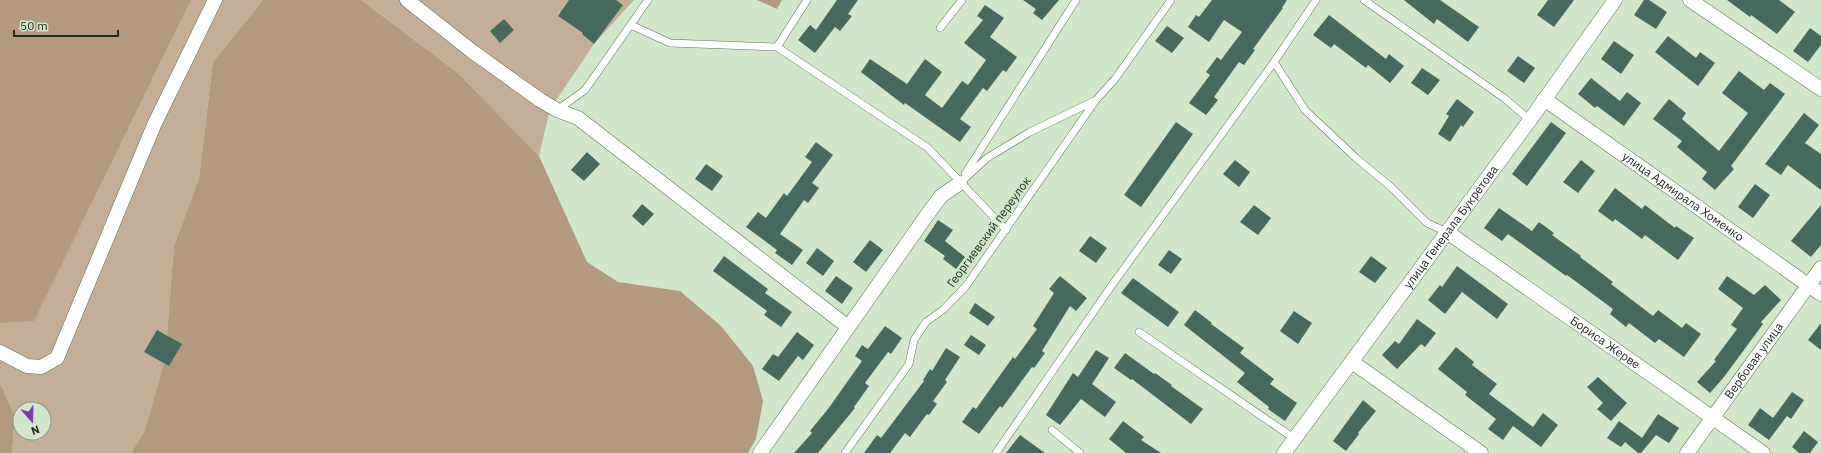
<svg xmlns="http://www.w3.org/2000/svg" width="1821" height="453" font-family="'IBM Plex Sans',sans-serif">
<style>
.green{fill:#c4ae98;fill-rule:evenodd}
.forest{fill:#b4997e}
.building{fill:#466b5e}
.lines{fill:none;stroke-linecap:round;stroke-linejoin:round}
.service-casing{stroke:#607358;stroke-width:8}
.minor-casing{stroke:#607358;stroke-width:15}
.service{stroke:#fff;stroke-width:7}
.minor{stroke:#fff;stroke-width:14}
.labels{text-anchor:middle;stroke-width:4;stroke-linejoin:round;paint-order:stroke}
.street-label{font-size:12px;fill:#232b20;stroke:#d2e7c9}
</style>
<rect width="100%" height="100%" fill="#d2e7c9"/>
<path class="green" d="M191,0h72l-50,62 -14,116 -25,68 -9,113 -20,71 -14,23h-119l3,-37 -15,-33v-60l34,-3zM20,409h24v24h-24z
M361,0h273l-40,44 -44,65 -11,47 -81,-83z"/>
<path class="forest" d="M0,0h191l-157,321 -34,2z
M263,0h98l97,73 81,83 48,106 31,20 62,9 41,35 32,40 10,35 -7,38 -8,14h-617l14,-23 20,-71 9,-113 25,-68 14,-116z
M757,0h25l-5,9z
M0,383l15,33 -3,37h-12z"/>
<path class="building" d="M569,0h47l7,5 -29,39 -12,-10 1,-1 -25,-17z
M837,0h21l-10,14 4,2 -12,15 -5,-4 -20,26 -17,-13 12,-15 6,5z
M1023,0h36l-17,20 -9,-7 3,-4z
M1212,0h75l-5,8h1l-30,41 2,1 -11,15 -5,-3 -25,35 4,3 -12,15 -17,-12 21,-28 -4,-3 11,-15 4,3 21,-28 -18,-12 -15,22 -21,-15 8,-12 3,2z
M1404,0h36l39,27 -11,15 -31,-23 -3,5z
M1548,0h26l-20,27 -17,-12z
M1644,0h5l18,12 -11,17 -22,-14z
M1727,0h52l16,12 -18,22 -26,-19 -1,2z
M985,5l19,13 -14,19 27,20 -11,15 -3,-2 -16,21 -4,-3 -23,31 11,8 -11,15 -55,-39 -1,2 -43,-33 9,-13 37,25 18,-25 17,13 -17,23 17,13 20,-27 6,4 18,-25 -22,-17 19,-23 -6,-4z
M1329,15l57,44 3,-5 15,12 -14,17 -22,-18 -2,3 -32,-24 -3,4 -18,-13z
M504,19l10,11 -14,13 -10,-12z
M1167,26l17,12 -12,15 -17,-12z
M1810,28l11,8v9l-13,17 -15,-11z
M1668,36l28,22 4,-6 15,11 -17,23 -43,-34z
M1614,41l20,14 -13,19 -20,-15z
M1518,56l17,12 -11,15 -17,-12z
M1422,68l18,12 -12,15 -17,-12z
M1739,71l25,19 6,-7 15,11 -54,72 3,3 -19,21 -13,-11 5,-7 -30,-25 5,-6 -29,-22 16,-20 17,14 -4,6 37,32 29,-38 -26,-20z
M1591,78l29,23 7,-9 14,11 -17,23 -27,-20 -2,2 -17,-14z
M1457,99l17,13 -11,15 -2,-2 -11,17 -12,-8 11,-18 -3,-2z
M1804,113l15,12 -14,18 16,11v36l-33,-25 -7,10 -16,-11z
M1176,122l17,12 -52,73 -17,-12z
M1551,122l15,11 -39,53 -15,-12z
M816,142l17,13 -21,28 7,5 -11,15 -4,-3 -24,34 23,16 -11,15 -17,-12 2,-3 -31,-23 12,-15 8,6 18,-25 3,3 25,-34 -7,-5z
M587,152l13,12 -16,17 -13,-11z
M1235,160l15,12 -11,15 -16,-13z
M1581,160l14,11 -17,22 -15,-11z
M706,164l17,12 -11,15 -17,-12z
M1755,184l15,11 -17,23 -15,-11z
M1615,188l27,21 3,-4 30,23 1,-2 18,12 -16,22 -33,-25 -3,4 -27,-20 -2,3 -15,-11z
M642,204l12,10 -11,12 -11,-10z
M1254,205l17,13 -13,17 -18,-13z
M1821,205v40l-10,12 -20,-16z
M1499,208l33,23 7,-9 15,11 -2,2 29,21 -1,1 33,25 -2,2 42,32 5,-6 24,18 4,-5 15,11 -17,23 -25,-18 -4,4 -26,-20 -3,4 -16,-13 3,-5 -46,-34 -1,1 -58,-42 -6,7 -18,-13z
M938,220l15,10 -8,11 20,16 -9,12 -13,-10 2,-3 -21,-15z
M1090,236l17,12 -11,15 -17,-12z
M870,240l13,10 -17,22 -13,-10z
M817,248l17,13 -11,15 -17,-13z
M1169,250l13,9 -11,15 -13,-9z
M724,256l44,33 -3,4 27,19 -11,15 -17,-12 3,-4 -54,-40z
M1371,256l16,12 -12,15 -16,-11z
M1457,266l51,38 -11,15 -35,-27 -17,22 -17,-14 12,-15 2,2z
M836,276l17,12 -11,16 -17,-13z
M1060,276l27,22 -11,13 -6,-5 -28,45 3,2 -11,15 -2,-1 -30,41 -2,-2 -21,28 -17,-12 11,-15 3,2 37,-52 2,2 22,-30 -4,-3 21,-33 -5,-4z
M1727,276l27,19 11,-10 16,15 -20,22 2,2 -39,53 -14,16 -13,-11 19,-21 -2,-1 23,-31 -6,-4 12,-17 -25,-19z
M1133,278l46,34 -11,15 -47,-34z
M975,303l20,14 -7,9 -19,-13z
M1195,310l17,13 -1,1 33,24 -4,5 34,26 -4,5 27,19 -12,18 -17,-12 1,-2 -32,-25 8,-9 -61,-48z
M1294,311l18,12 -14,21 -18,-13z
M1417,319l19,14 -11,14 -4,-3 -24,25 -15,-14 13,-14 4,3z
M1821,323v27l-13,-10z
M885,326l17,12 -11,16 -3,-2 -23,31 4,3 -15,21 1,1 -37,45h-24l18,-20 -2,-2 18,-22 34,-48 -7,-5 7,-11 6,4z
M157,330l25,14 -13,22 -25,-14z
M797,332l17,13 -11,15 -5,-4 -19,25 -17,-12 11,-15 5,3z
M971,335l15,10 -7,10 -15,-10z
M1456,347l18,15 -2,3 25,19 -8,10 44,33 10,-14 15,12 -17,22 -28,-21 -10,14 -15,-11 8,-10 -31,-24 2,-3 -29,-23z
M946,348l14,9 -15,23 2,2 -14,19 4,3 -8,11 -2,-1 -17,23 -5,-4 -15,20h-26l13,-18 4,3 43,-57 -1,-1 7,-11 2,2z
M1096,350l13,8 -17,26 24,18 -11,15 -24,-18 -21,26 -14,-10 27,-42 5,4z
M1125,353l29,21 1,-1 17,12 -1,1 32,23 -12,15 -59,-45 -1,1 -17,-12z
M1598,377l29,26 -16,18 -14,-12 6,-6 -16,-16z
M1792,392l12,8 -13,19 -4,-3 -18,24 -21,-15 12,-17 13,10z
M1363,400l13,11 -18,22 1,1 -13,17 -13,-10z
M1658,414l21,14 -10,15 -13,-8 -15,18h-3l-13,-11 -4,5 -14,-9 12,-17 23,17z
M1123,421l21,16 -3,3 20,13h-35l-17,-14z
M1804,431l14,11 -8,11h-11l-7,-6z
M1020,435l25,18h-39z"/>
<g class="lines">
<g class="service-casing">
<path id="service" d="M1364,0l140,98 26,22
M631,25l39,18 107,4 151,101 78,82
M940,28l22,-28
M777,47l30,-47
M1274,62l31,48 51,48 35,29 36,36 20,9
M557,110l28,-20 63,-90
M965,174l111,-174
M960,183l27,-25 43,-26 66,-32 19,-21 56,-79
M1139,332l156,107
M1052,430l28,23
M845,453l64,-89 5,-24 12,-18 18,-13 22,-23 130,-186
M996,453l116,-168 162,-223 42,-62"/>
</g>
<g class="minor-casing">
<g id="minor">
<path d="M407,0l66,52 67,48 17,10 21,8 270,209"/>
<path d="M1690,0l131,89"/>
<path id="s1" d="M1544,99l277,195"/>
<path id="s2" d="M1447,232l316,221"/>
<path d="M0,352l27,14 14,1 16,-9 97,-233 61,-125"/>
<path d="M1352,362l129,91"/>
<path d="M760,453l167,-238 14,-19 19,-13"/>
<path id="s3" d="M1284,453l246,-333 85,-120"/>
<path id="s4" d="M1687,453l134,-185"/>
</g>
</g>
<use href="#service" class="service"/>
<use href="#minor" class="minor"/>
</g>
<g class="labels">
<g class="street-label">
<text dy="4" stroke="none"><textPath href="#s1" startOffset="170">улица Адмирала Хоменко</textPath></text>
<text dy="4" stroke="none"><textPath href="#s3" startOffset="281">улица Генерала Букретова</textPath></text>
<text transform="translate(989 232) rotate(-54)" y="4">Георгиевский переулок</text>
<text dy="4" stroke="none"><textPath href="#s2" startOffset="193">Бориса Жерве</textPath></text>
<text dy="4" stroke="none"><textPath href="#s4" startOffset="114">Вербовая улица</textPath></text>
</g>
</g>
<g transform="translate(32 421) rotate(160)"><circle r="19" fill="#d2e7c9" stroke="#8c9c85"/>
<path d="M0-3L7 15L0 10L-7 15Z" fill="#7d3baf"/>
<text y="-6" font-size="11" font-weight="bold" text-anchor="middle" fill="#232b20">N</text>
</g>
<path d="M14 30v6h104v-6" fill="none" stroke="#232b20" stroke-width="2"/>
<text x="20" y="30" font-size="12" fill="#232b20" stroke="#d2e7c9" stroke-width="3" paint-order="stroke">50 m</text>
</svg>
